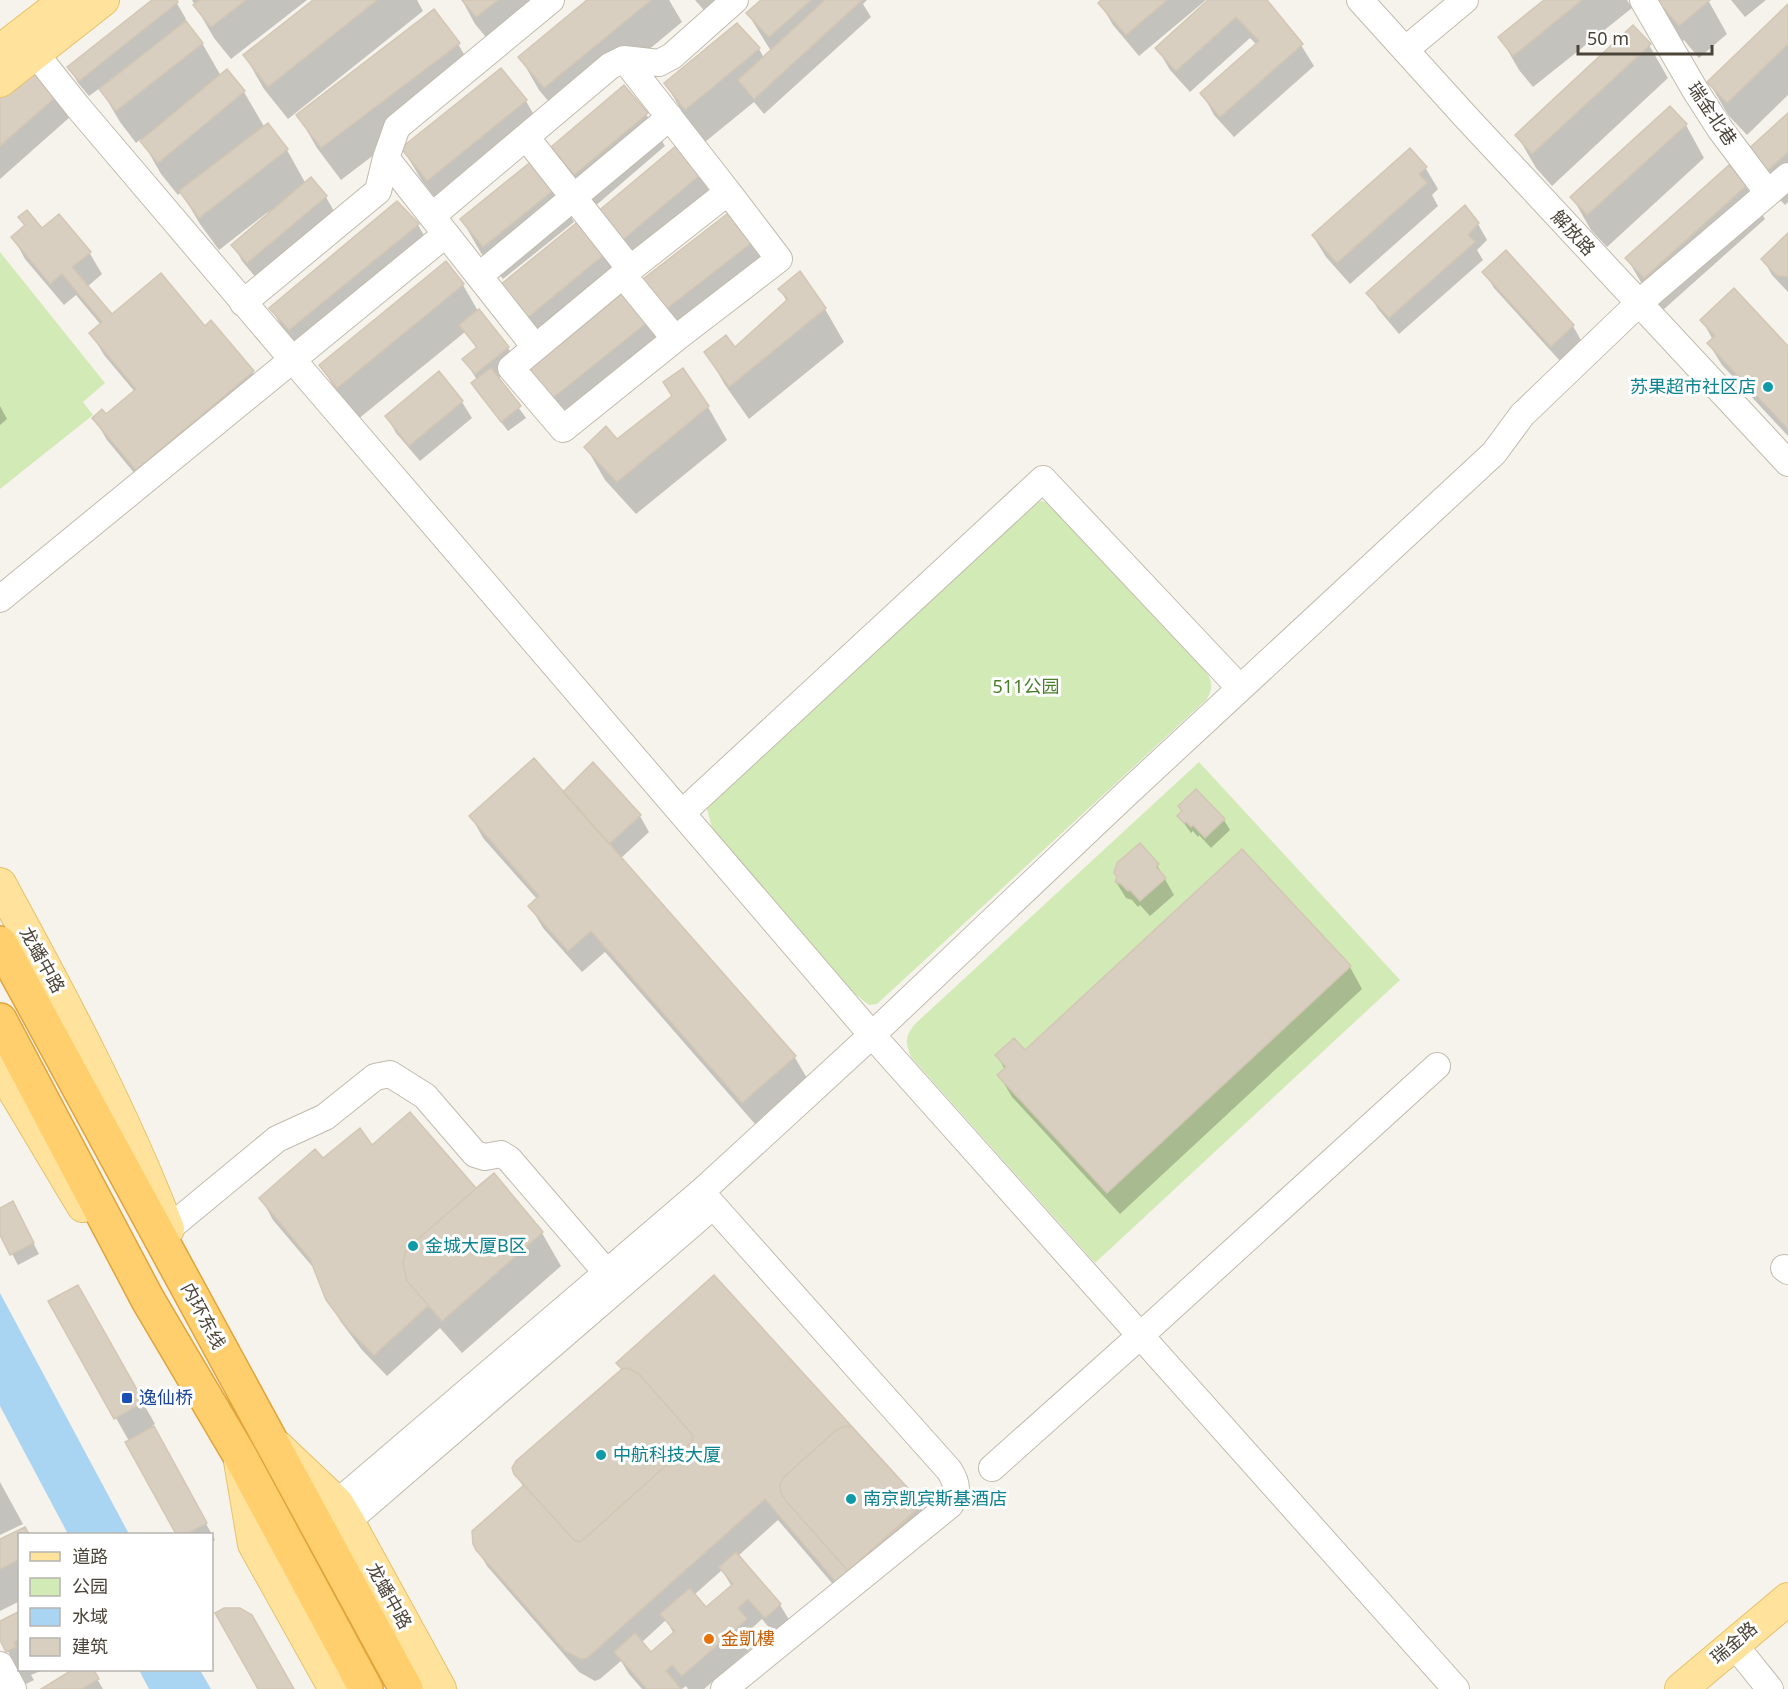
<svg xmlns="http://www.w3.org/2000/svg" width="1788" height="1689" font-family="'Noto Sans','Noto Sans SC',sans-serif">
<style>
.green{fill:#d2eab5}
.water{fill:#a9d4f2}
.shadow{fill:#0003;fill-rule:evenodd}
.building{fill:#d8cfc1;stroke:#d3c7b4;stroke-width:1.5}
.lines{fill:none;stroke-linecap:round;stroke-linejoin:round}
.minor-casing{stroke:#c2bbae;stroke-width:28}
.major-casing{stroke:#e6c16a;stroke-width:34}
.highway-casing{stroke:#e0a43c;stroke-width:36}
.minor{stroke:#fff;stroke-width:26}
.major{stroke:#ffe39c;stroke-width:32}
.highway{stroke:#ffcf6e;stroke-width:33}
.culture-dot{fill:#0f9aa8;stroke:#fff;stroke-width:2}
.transit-dot{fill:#1a4fb4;stroke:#fff;stroke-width:2}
.food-dot{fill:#e8710a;stroke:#fff;stroke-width:2}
.labels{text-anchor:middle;stroke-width:6;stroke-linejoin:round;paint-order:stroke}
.street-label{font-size:18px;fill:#4b4439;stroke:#fff}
.culture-label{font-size:18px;fill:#0d838f;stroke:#fff;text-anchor:start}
.park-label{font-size:18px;fill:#4a7f2a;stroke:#fff}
.transit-label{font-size:18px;fill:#164399;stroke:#fff;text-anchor:start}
.food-label{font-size:18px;fill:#c56008;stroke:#fff;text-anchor:start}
</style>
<rect width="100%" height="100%" fill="#f6f3ec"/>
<path class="green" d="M0,252l105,131 -22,19 10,13 -93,74z
M1042,501l13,5 149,162c8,13 10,18 3,31l-330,305 -8,1 -15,-12 -141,-161 -6,-23 4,-9 320,-297z
M1199,762l201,218 -305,283 -184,-206c-6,-15 -6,-21 4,-33z"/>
<path class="water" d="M0,1293l129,241h-61l-68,-128z
M139,1670h61l11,19h-62z"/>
<path class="shadow" d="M154,0h21l11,19 -1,2 17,22 19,33 6,-5 17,21 21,36 3,-3 19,25 19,34 5,-5 15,18 9,16 -78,66 -15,-18 -9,-16 36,-31 -1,-2 -49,38 -19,-26 -19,-32 -3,3 -17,-21 -20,-35 -5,4 -16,-21 -20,-34 -11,8 -11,-13 -9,-16z
M192,0h115l-76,59 -17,-21z
M315,0h102l6,11 -135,108 -24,-30 -19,-33z
M462,0h94l-60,49 -21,-25z
M589,0h80l13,22 -118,98 -25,-30 -19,-33z
M695,0h45l-25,23z
M763,0h104l-4,4 8,13 -107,97 -10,-12 -49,40 -20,-25 -19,-33 71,-59 22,24 5,9 7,-7 -23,-37z
M1104,0h102l-67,56 -26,-31 -13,-22z
M1210,0h55l36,45 13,21 -80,71 -20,-22 -12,-22 55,-48 -7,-7 -60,54 -20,-22 -13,-22z
M1547,0h80l5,8 -99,79 -14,-17 -19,-33z
M1657,0h51l19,34 -28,24 -15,-18 -5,4z
M1731,0h35l-21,17z
M1788,6v89l-41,40 -19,-20 -19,-33z
M458,44l19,32 -136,104 -24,-32 -19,-33z
M1649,45l19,33 -116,108 -16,-18 -19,-33z
M501,70l25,31 19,33 -98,79 -25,-32 -19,-32z
M0,71l58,24 12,22 -70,62z
M646,114l19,32 -71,61 -23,-27 -19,-32z
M1788,115v87l-3,3 -19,-20 -19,-32z
M1686,125l18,33 -97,89 -16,-17 -19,-33z
M1425,167l13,22 -6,6 6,11 -88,78 -24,-27 -13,-21z
M1729,167l17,19 19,33 -102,91 -17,-19 -19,-33z
M700,175l19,33 -79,66 -42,-61z
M555,189l19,33 -71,57 -22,-26 -19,-33z
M397,203l21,22 19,33 -128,104 -19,-21 -19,-33z
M736,209l41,62 -96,73 -22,-28z
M20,218l69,34 13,22 -15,13 25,29 92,12 49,44 12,22 -116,97 -42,-51 -13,-22 12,-2 29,-24 -31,-37 -13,-22 10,-8 -25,-30 -12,10 -39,-46 -12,-22 12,-10z
M1478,224l9,16 -10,10 6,10 -84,74 -21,-25 -10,-16z
M1788,235v57l-16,-17 -9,-16z
M605,254l19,32 -78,64 -25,-31z
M446,263l17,22 15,26 30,37 10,16 -20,15 28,39 -18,13 -29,-37 -6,-11 4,-3 -13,-21 13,-10 -12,-17 -108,88 -17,-22 -19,-33z
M1484,272l89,54 9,16 -21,20 -67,-74z
M799,273l26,36 19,33 -95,77 -24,-34 -19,-33 28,-3 53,-47 -7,-13z
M1702,320l86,28v88l-66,-71 -13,-21 4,-4z
M649,321l19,32 -99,80 -42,-61z
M682,370l26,37 19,33 -91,74 -31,-34 -19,-33 30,-6 57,-44z
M462,402l10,16 -52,43 -24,-28 -9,-16z
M0,406l7,13 -7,6z
M471,816h169l9,16 -29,27 174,197 13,22 -52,46 -150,-172 -23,20 -39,-44 -13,-22 7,-7 -54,-61z
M1179,816l45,4 6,10 -19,18 -12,-13 -1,2 -5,-6 -2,2z
M1157,865l17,30 -24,21 -10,-11 -2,2 -6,-7 -6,-2 -10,-16z
M1350,967l12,22 -242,225 -108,-117 -13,-22 6,-5 -8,-15 28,-3z
M323,1160l152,29 67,44 19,33 -99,87 -22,-25 -53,48 -25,-26 -21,-28 -13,-22 -11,-28 -44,-52 -12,-22z
M0,1209l18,4 21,41 -21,11 -18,-33z
M77,1287l78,137 -3,2 63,114 -3,2v-8h-34l-51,-92 2,-1 -79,-139z
M618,1363l297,135 13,22 -79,83 -71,-83 -40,36 42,49 13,21 -15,13 -16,-20 -11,10 8,13 -55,47h-16l-2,-3 -4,3h-40l-13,-15 -8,-13 -21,18 -5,2 -16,-9 -92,-106 -13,-22 50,-56 -8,-14 106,-103zM722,1570l10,17 -26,22 -12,-14zM666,1620l8,14 -23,20 -10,-11z
M0,1482l23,42 -23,11z
M24,1529l4,5h-8v67l-20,10v-70z
M20,1613v57h23l-12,5 3,5 -8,4 -26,-47v-14z
M75,1670h17l11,19h-60z"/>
<path class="building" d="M152,0h25l1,2 -99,79 -12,-14z
M200,0h46l-35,27 -18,-22z
M313,0h64l-109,87 -25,-32z
M462,0h36l-22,17z
M587,0h64l-107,88 -26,-31z
M761,0h50l-42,37 -23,-24z
M825,0h37l-108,99 -16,-19z
M1101,0h66l-41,35 -28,-32z
M1208,0h59l36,44 -83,73 -20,-24 59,-52 -23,-24 -60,54 -21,-23z
M1544,0h38l-69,56 -15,-19z
M1655,0h55l-31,26 -15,-18 -5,4z
M1788,4v40l-61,59 -20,-21z
M434,9l26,34 -139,105 -25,-33z
M186,21l17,22 -87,68 -17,-22z
M737,23l23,25 -75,62 -21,-27z
M1633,25l18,19 -119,110 -17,-19z
M20,51l39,43 -59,52v-77z
M501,68l26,32 -100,81 -26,-33z
M227,69l18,22 -87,72 -18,-22z
M624,85l24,28 -74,62 -23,-28z
M1670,106l17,18 -100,91 -17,-18z
M1788,113v39l-23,21 -20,-21z
M268,123l20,26 -89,69 -20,-27z
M677,145l24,29 -81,68 -24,-29z
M1410,148l17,19 -8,7 8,9 -90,80 -25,-28z
M533,160l23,28 -73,59 -23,-28z
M1729,165l18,20 -103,93 -19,-20z
M311,177l16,19 -80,67 -16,-18z
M397,201l22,23 -130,106 -20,-22z
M1465,205l14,18 -11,12 7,7 -86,76 -23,-25z
M736,207l23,30 -98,76 -23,-30z
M27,210l15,18 17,-14 32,38 -19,15 40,47 49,-41 44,53 6,-6 43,51 -118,99 -44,-52 10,-9 4,5 30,-25 -47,-56 13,-11 -40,-48 -12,10 -39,-47 14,-12 -7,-8z
M580,220l26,33 -79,65 -27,-33z
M1788,233v43h-11l-16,-17z
M1506,250l68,75 -23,22 -69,-75z
M446,261l18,23 -127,104 -18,-23z
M800,271l26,37 -97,79 -25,-35 22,-17 9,12 53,-48 -10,-10z
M1734,288l54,58v83l-81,-86 8,-7 -15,-16z
M626,290l24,30 -101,81 -24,-29z
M479,309l30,38 -34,27 -13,-15 15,-12 -18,-22z
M491,368l30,38 -20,16 -30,-39z
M683,368l26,38 -92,76 -33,-35 22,-21 11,13 55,-43 -9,-14z
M439,371l24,30 -54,45 -24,-30z
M534,758l262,298 -54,47 -151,-172 -23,20 -40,-45 11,-10 -70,-80z
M593,762l48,53 -32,29 -46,-52z
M1196,789l29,30 -20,19 -12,-13 -2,2 -5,-5 -2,1 -7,-7 5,-5 -4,-5z
M1140,843l19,21 -3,3 10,11 -26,23 -10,-11 -2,1 -7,-7 -6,-2 2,-6 -3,-3 3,-10z
M1242,849l109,117 -244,227 -110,-118 9,-8 -11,-12 19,-17 11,12z
M410,1112l66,76 18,-15 49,59 -101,89 -14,-15 -54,49 -27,-27 -21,-28 -16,-41 -51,-61 56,-49 8,9 37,-30 12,17z
M494,1173l49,59 -101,89 -35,-40 -4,-18 2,-10 5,-7z
M13,1201l21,42 -24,12 -10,-20v-27z
M714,1275l202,222 3,6 -2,6 -81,73 -71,-83 -178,159 -6,1 -16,-8 -89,-101 -3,-6 -1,-13 52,-46 -10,-11 -2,-6 4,-7 106,-92 -6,-6z
M78,1285l66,117 -30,17 -66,-118z
M628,1368l11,6 51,58 3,5 -2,6 -107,96 -4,3 -6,-2 -60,-66 -2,-6 4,-7 106,-92z
M154,1426l53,97 -21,11h-10l-51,-92z
M851,1426l65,71 3,6 -2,6 -6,7 -63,55 -62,-70 -5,-8 -1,-9 4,-7 50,-45 8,-5z
M25,1527l4,7h-9v25l-20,10v-30z
M736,1552l45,52 -16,14 -17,-19 -10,9 9,11 -65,57 -10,-11 -6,6 15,18h-34l-33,-37 21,-19 16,19 24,-21 -15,-17 30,-26 16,19 27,-23 -14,-17z
M224,1608h16l12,7 42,74h-36l-43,-76z
M20,1611v28l-6,3 2,5 -10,5 -6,-12v-19z
M72,1670h22l5,9 -17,10h-41z"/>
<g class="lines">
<g class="minor-casing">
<path id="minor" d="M1360,0l105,116 323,347
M1643,0l52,90 25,39 48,64
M1405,50l60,-50
M35,53l42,53 215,253 580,676 584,654
M624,59l104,133 -98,77
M526,137l104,132 -7,6 -112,93 52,61 112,-90 -52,-64
M386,158l149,189
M432,216l178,-150 14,-7 35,4 13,-7 63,-56
M479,276l191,-159
M243,303l135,-112 8,-33 11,-31 154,-127
M675,339l104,-80 -51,-67
M0,599l446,-365
M682,813l361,-334 197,209
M701,1192l248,278c9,14 9,21 1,35l-226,184
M168,1229l109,-90 48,-22 50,-40 15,-3 35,22 50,58 10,3 16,-3 8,5 98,114
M1784,1268l4,3
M992,1468l149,-133 296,-269
M337,1503l364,-311 171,-157 252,-239 370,-343 28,-38 117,-112 149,-127
M348,1521l365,-315
M1733,1643l37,46
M0,1665l13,24"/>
</g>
<g class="major-casing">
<path id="major" d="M0,51l66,-51
M0,81l103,-81
M0,884c61,112 122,225 168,345
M0,1067l83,139
M278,1447l59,56 11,18 92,168
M240,1461l14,83 81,145
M1681,1689l107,-90"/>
</g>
<g class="highway-casing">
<path id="highway" d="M0,943l406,746
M0,1020l148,280 91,154 127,235"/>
</g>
<use href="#minor" class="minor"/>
<use href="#major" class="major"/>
<use href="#highway" class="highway"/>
</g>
<g class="culture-dot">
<circle cx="1768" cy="387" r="6"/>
<circle cx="413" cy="1246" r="6"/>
<circle cx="601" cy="1455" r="6"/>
<circle cx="851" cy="1499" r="6"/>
</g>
<rect class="transit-dot" x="121" y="1392" width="12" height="12" rx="3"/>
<circle class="food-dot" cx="709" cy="1639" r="6"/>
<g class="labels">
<g class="street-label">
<text transform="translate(1712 114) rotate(56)" y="6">瑞金北巷</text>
<text transform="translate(1573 233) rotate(47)" y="6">解放路</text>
<text transform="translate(42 960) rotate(61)" y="6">龙蟠中路</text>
<text transform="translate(203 1316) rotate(62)" y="6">内环东线</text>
<text transform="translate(389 1596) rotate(61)" y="6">龙蟠中路</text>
<text transform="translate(1734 1643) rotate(-40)" y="6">瑞金路</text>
</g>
<g class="culture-label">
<text x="1756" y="393" text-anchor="end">苏果超市社区店</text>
<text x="425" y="1252">金城大厦B区</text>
<text x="613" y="1461">中航科技大厦</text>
<text x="863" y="1505">南京凯宾斯基酒店</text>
</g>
<g class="park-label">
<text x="1026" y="693">511公园</text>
</g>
<g class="transit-label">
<text x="139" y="1404">逸仙桥</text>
</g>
<g class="food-label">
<text x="721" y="1645">金凱樓</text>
</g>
</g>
<rect x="18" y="1533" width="195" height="138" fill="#ffffff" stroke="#b7b4b0" stroke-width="1.5"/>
<rect x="30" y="1552" width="30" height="9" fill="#ffe39c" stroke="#b7b4b0" stroke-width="1.5"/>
<text x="72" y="1563" font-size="18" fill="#4b4439">道路</text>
<rect x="30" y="1578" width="30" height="18" fill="#d2eab5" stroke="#b7b4b0" stroke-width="1.5"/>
<text x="72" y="1593" font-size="18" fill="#4b4439">公园</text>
<rect x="30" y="1608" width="30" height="18" fill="#a9d4f2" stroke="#b7b4b0" stroke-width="1.5"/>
<text x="72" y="1623" font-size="18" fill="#4b4439">水域</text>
<rect x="30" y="1638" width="30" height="18" fill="#d8cfc1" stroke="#b7b4b0" stroke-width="1.5"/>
<text x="72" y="1653" font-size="18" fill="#4b4439">建筑</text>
<path d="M1578 45v9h134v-9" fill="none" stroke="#4b4439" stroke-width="3"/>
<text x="1587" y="45" font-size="18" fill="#4b4439" stroke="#ffffff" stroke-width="4.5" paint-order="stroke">50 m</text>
</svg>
